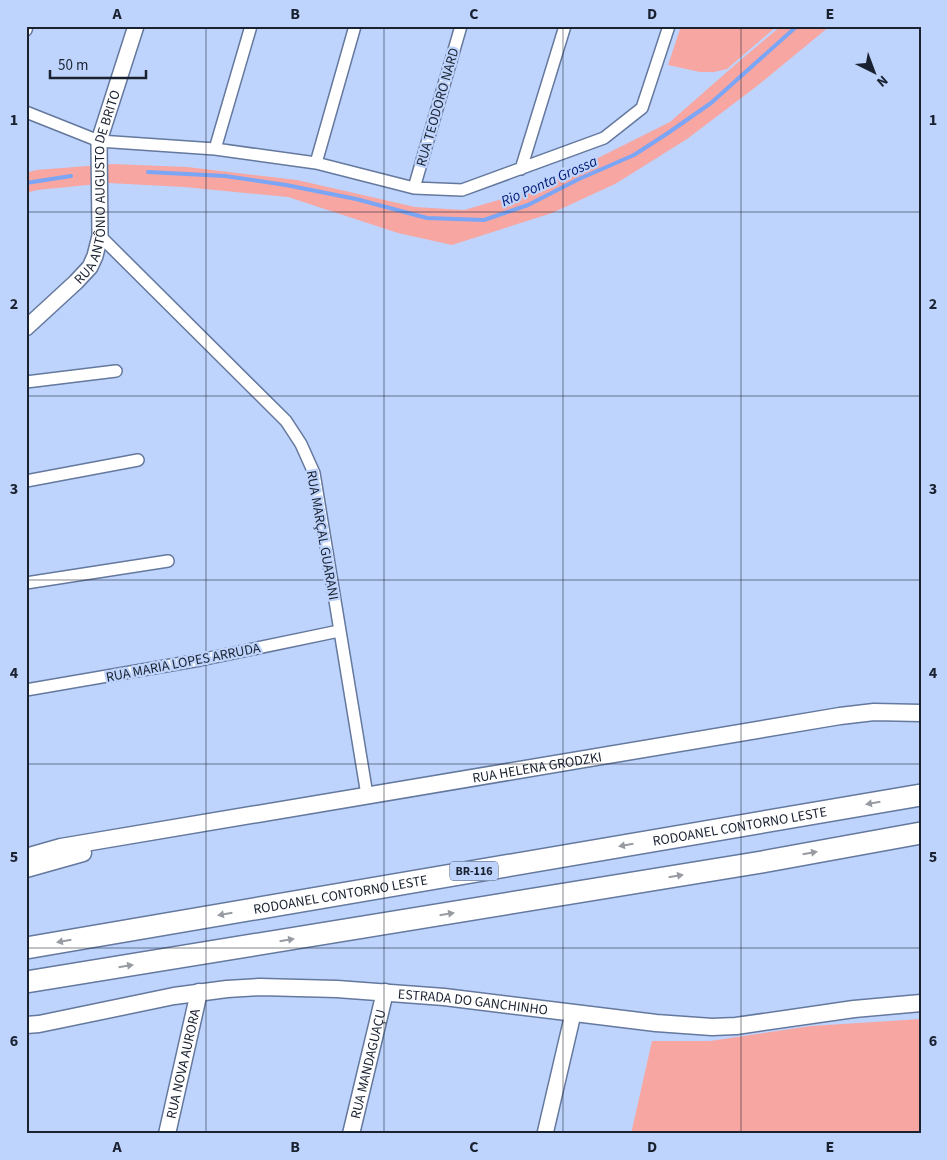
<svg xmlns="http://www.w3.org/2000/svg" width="947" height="1160" font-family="'Source Sans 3',sans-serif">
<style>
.green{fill:#f7a6a2}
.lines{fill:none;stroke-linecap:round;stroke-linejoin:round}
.stream{stroke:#7ba5f5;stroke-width:4}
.minor-casing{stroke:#65789d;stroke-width:14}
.tertiary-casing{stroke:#65789d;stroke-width:18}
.secondary-casing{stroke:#65789d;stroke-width:19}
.motorway-casing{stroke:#65789d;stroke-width:24}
.minor{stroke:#fff;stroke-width:11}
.tertiary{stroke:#fff;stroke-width:15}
.secondary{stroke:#fff;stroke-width:16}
.motorway{stroke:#fff;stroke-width:21}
.oneway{fill:#989ca2}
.grid{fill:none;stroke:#1a2231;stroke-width:1;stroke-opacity:0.55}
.labels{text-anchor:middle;stroke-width:4.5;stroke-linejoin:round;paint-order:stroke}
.shield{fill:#bed4fc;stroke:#4b576e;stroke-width:1}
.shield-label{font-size:12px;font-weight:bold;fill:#1a2231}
.street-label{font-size:14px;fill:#1a2231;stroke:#bed4fc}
.water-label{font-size:15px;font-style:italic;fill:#001974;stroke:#bed4fc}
.neatline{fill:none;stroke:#1a2231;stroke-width:2}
.grid-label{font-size:16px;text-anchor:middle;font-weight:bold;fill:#1a2231}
</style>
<rect width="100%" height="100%" fill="#bed4fc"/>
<path class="green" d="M681,26h96l-50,43 -13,3h-14l-32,-7z
M781,26h49l-73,60 -70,53 -72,45 -63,29 -100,32 -54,-12 -110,-36 -104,-10 -76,-4 -71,7 -11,3v-20l10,-3 77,-6 74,3 110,13 118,27 49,3 70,-20 136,-68 66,-58z
M921,1019v115h-290l21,-93h58l101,-15z"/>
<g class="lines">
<path class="stream" d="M148,172l77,4 61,9 70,14 71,19 57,2 44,-15 51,-26 55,-24 34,-22 43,-30 86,-77
M26,183l45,-7"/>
<g class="minor-casing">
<path id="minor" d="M26,30l1,-4
M26,112l73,29 116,8 101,14 98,25 48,2 142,-52 38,-30 27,-82
M215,149l36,-123
M316,163l39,-137
M521,169l44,-143
M414,188l47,-162
M100,236l186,185 15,23 13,29 53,322
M26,382l90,-11
M26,481l112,-21
M26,583l142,-22
M26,690l174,-30 139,-29"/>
</g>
<g class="tertiary-casing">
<g id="tertiary">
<path id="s1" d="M26,328l50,-46 14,-15 5,-11 5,-20 -1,-95 37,-115"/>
<path d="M545,1134l28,-120"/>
</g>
</g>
<g class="secondary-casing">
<g id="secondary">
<path id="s2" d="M26,857l35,-10 779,-131 34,-4 47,1"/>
<path d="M26,869l57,-16"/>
<path id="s3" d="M26,1025l13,-1 135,-28 53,-7 33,-2 77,2 107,8 212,26 56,4 24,-1 118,-17 67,-6"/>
<path id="s4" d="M167,1134l32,-142"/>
<path id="s5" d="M351,1134l34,-142"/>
</g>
</g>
<g class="motorway-casing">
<g id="motorway">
<path id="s6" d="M26,948l895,-153"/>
<path d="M26,982l736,-120 159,-29"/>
</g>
</g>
<use href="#minor" class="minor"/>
<use href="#tertiary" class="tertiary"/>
<use href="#secondary" class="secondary"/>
<use href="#motorway" class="motorway"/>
</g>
<defs><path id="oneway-solid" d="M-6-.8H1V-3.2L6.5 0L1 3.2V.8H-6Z" transform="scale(1.25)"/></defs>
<g class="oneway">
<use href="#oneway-solid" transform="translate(873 803) rotate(170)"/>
<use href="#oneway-solid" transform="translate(626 845) rotate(170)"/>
<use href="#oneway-solid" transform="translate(810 853) rotate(-10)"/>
<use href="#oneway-solid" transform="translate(676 876) rotate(-9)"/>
<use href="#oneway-solid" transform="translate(225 914) rotate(170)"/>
<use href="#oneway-solid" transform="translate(447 914) rotate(-9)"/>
<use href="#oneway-solid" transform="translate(287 940) rotate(-9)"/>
<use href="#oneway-solid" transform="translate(64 941) rotate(170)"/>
<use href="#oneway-solid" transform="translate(126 966) rotate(-9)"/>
</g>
<path class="grid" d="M206,26v1108M384,26v1108M563,26v1108M741,26v1108M26,212h895M26,396h895M26,580h895M26,764h895M26,948h895"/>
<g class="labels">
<rect class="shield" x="450" y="861.5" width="48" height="19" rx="4"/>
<g class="shield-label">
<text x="474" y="875">BR-116</text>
</g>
<g class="street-label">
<text transform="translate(437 107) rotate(-74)" y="5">RUA TEODORO NARD</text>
<text dy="5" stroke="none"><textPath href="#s1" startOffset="169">RUA ANTÔNIO AUGUSTO DE BRITO</textPath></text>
<text transform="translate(323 535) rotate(80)" y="5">RUA MARÇAL GUARANI</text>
<text transform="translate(183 662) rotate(-11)" y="5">RUA MARIA LOPES ARRUDA</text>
<text dy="5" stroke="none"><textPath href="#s2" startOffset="519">RUA HELENA GRODZKI</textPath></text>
<text dy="5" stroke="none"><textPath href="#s6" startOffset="724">RODOANEL CONTORNO LESTE</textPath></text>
<text dy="5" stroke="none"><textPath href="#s6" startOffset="319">RODOANEL CONTORNO LESTE</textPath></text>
<text dy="5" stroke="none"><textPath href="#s3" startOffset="451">ESTRADA DO GANCHINHO</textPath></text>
<text dy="5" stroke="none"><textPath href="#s4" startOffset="72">RUA NOVA AURORA</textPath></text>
<text dy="5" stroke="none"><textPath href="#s5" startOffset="72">RUA MANDAGUAÇU</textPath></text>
</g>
<g class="water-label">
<text transform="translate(549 181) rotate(-24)" y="5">Rio Ponta Grossa</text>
</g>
</g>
<rect width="947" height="1160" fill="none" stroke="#bed4fc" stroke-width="55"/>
<g transform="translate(874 72) rotate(138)" stroke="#bed4fc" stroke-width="4" paint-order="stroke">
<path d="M0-4L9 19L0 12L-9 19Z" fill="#1a2231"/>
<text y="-8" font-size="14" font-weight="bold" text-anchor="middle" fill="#1a2231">N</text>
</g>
<path d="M50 70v8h96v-8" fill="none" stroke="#1a2231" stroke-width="2.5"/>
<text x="58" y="70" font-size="15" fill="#1a2231" stroke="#bed4fc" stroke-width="4" paint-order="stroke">50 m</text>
<rect x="28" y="28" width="892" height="1104" class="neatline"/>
<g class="grid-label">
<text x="117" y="19">A</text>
<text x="295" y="19">B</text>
<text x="474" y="19">C</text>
<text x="652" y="19">D</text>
<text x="830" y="19">E</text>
<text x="14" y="125">1</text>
<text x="933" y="125">1</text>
<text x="14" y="309">2</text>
<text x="933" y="309">2</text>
<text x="14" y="494">3</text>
<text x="933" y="494">3</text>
<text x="14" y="678">4</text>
<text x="933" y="678">4</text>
<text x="14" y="862">5</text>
<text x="933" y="862">5</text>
<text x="14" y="1046">6</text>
<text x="933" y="1046">6</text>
<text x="117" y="1152">A</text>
<text x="295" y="1152">B</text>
<text x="474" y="1152">C</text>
<text x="652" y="1152">D</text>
<text x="830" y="1152">E</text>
</g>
</svg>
